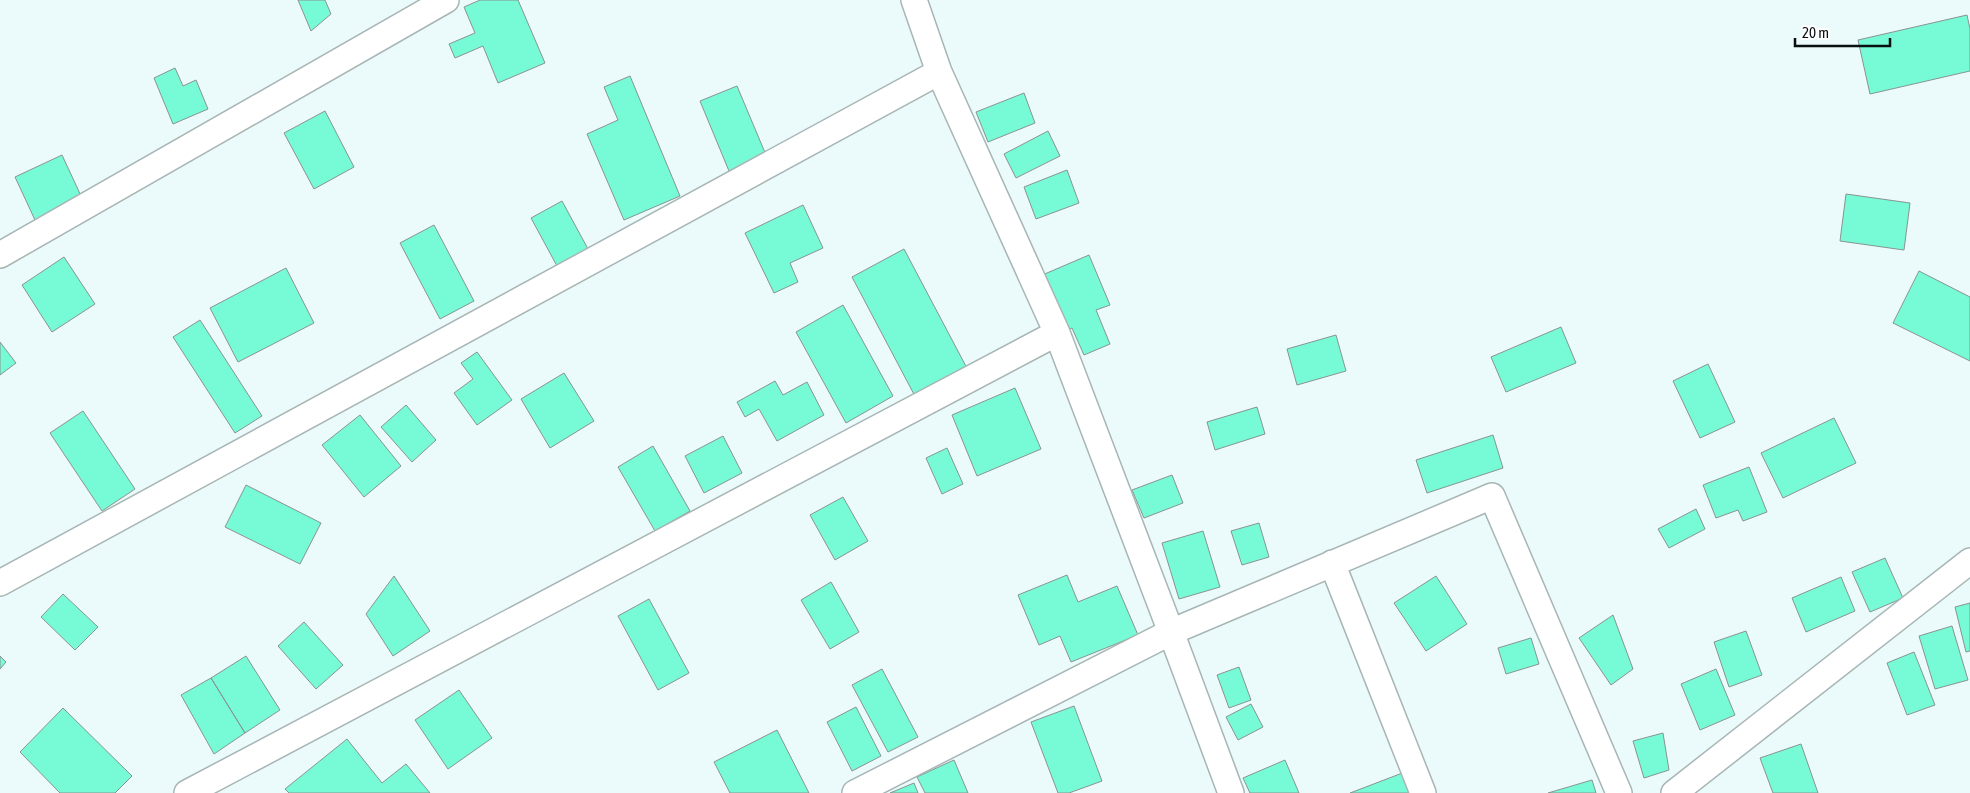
<svg xmlns="http://www.w3.org/2000/svg" width="1970" height="793" font-family="'Asap Condensed',sans-serif">
<style>
.building{fill:#77fbd7;stroke:#889490}
.lines{fill:none;stroke-linecap:round;stroke-linejoin:round}
.street-casing{stroke:#a7b6b5;stroke-width:28}
.street{stroke:#fff;stroke-width:25}
</style>
<rect width="100%" height="100%" fill="#ebfafa"/>
<path class="building" d="M298,0h27l6,14 -20,17z
M480,0h38l27,63 -47,20 -15,-37 -28,12 -6,-14 26,-11 -11,-26z
M1967,15l3,14v42l-100,23 -12,-54z
M175,68l8,18 13,-6 12,29 -35,15 -19,-46z
M630,76l50,120 -56,24 -37,-86 31,-14 -14,-33z
M737,86l29,69 -37,16 -29,-70z
M1024,93l11,30 -47,19 -12,-30z
M325,111l29,56 -40,22 -30,-56z
M1048,131l12,25 -44,22 -12,-24z
M62,155l20,43 -47,22 -20,-43z
M1067,170l12,33 -43,16 -12,-32z
M1846,194l64,9 -6,47 -64,-9z
M562,201l26,48 -31,17 -26,-48z
M803,205l20,43 -33,15 8,19 -24,11 -29,-60z
M434,225l40,76 -34,18 -40,-76z
M904,249l65,123 -52,28 -65,-123z
M1089,255l21,50 -14,5 14,34 -26,11 -12,-27 -9,4 -23,-56z
M64,257l31,47 -43,28 -30,-47z
M286,268l28,55 -76,39 -28,-54z
M1919,271l51,26v64l-77,-38z
M843,305l50,91 -47,27 -50,-91z
M200,320l62,96 -27,17 -62,-96z
M1561,327l15,36 -70,29 -15,-35z
M1336,335l10,36 -49,14 -10,-36z
M0,342l16,21 -16,12z
M477,352l35,48 -35,25 -23,-32 19,-14 -12,-16z
M1708,364l27,58 -35,16 -27,-57z
M564,373l30,48 -44,27 -29,-49z
M775,381l8,14 24,-13 17,33 -47,26 -18,-32 -14,8 -8,-15z
M1015,388l26,61 -64,27 -25,-61z
M406,405l30,35 -24,22 -31,-35z
M1257,407l8,27 -50,16 -8,-28z
M83,411l52,78 -33,22 -52,-78z
M360,415l41,51 -37,31 -42,-52z
M1834,418l22,45 -73,35 -22,-45z
M1493,435l10,33 -76,25 -11,-33z
M723,436l19,37 -38,20 -19,-37z
M653,446l37,65 -35,20 -37,-64z
M947,448l16,36 -21,10 -16,-36z
M1749,467l18,45 -24,9 -5,-11 -22,8 -13,-33z
M1172,475l11,28 -39,15 -12,-28z
M246,485l75,38 -21,41 -75,-37z
M843,497l25,44 -33,19 -25,-45z
M1696,509l9,20 -36,19 -11,-19z
M1259,523l10,34 -27,8 -11,-34z
M1203,531l17,56 -41,12 -17,-56z
M1885,558l18,40 -33,14 -18,-40z
M1067,575l11,27 39,-16 21,49 -67,27 -11,-26 -21,9 -21,-50z
M394,576l36,55 -37,25 -27,-42z
M1436,576l31,48 -41,27 -32,-48z
M1841,577l14,34 -49,21 -14,-34z
M831,582l28,50 -29,17 -29,-49z
M63,594l35,33 -23,23 -34,-33z
M649,599l40,74 -31,17 -40,-74z
M1970,603v48l-4,1 -11,-45z
M1613,615l20,54 -22,16 -32,-47z
M304,622l39,43 -27,24 -38,-43z
M1952,626l16,54 -33,9 -16,-53z
M1746,631l16,44 -33,12 -15,-45z
M1531,638l8,26 -33,10 -8,-26z
M1914,652l21,53 -28,10 -20,-52z
M0,656l6,6 -6,7z
M246,656l34,54 -35,23 -34,-55z
M1239,667l12,33 -22,8 -12,-33z
M882,669l36,68 -30,15 -36,-67z
M1716,669l19,46 -35,15 -19,-46z
M211,678l34,55 -31,21 -33,-59z
M459,690l33,48 -44,31 -33,-49z
M1251,704l12,23 -25,13 -12,-23z
M1074,706l28,75 -33,12h-11l-27,-71z
M856,707l25,49 -29,15 -25,-49z
M63,708l69,68 -17,17h-55l-40,-41z
M777,730l32,63h-79l-16,-31z
M1663,733l6,37 -25,8 -11,-37z
M347,739l35,44 24,-19 24,29h-141l-4,-4z
M1801,744l17,49h-45l-13,-35z
M954,760l14,33h-43l-8,-16z
M1285,760l14,33h-49l-7,-15z
M1405,772l8,21h-63z
M1592,780l4,13h-48z
M914,783l4,10h-28z"/>
<g class="lines">
<g class="street-casing">
<path id="street" d="M914,0l25,72 118,261 114,299 60,161
M0,255l446,-255
M1332,563l91,230
M0,583l939,-511
M187,793l870,-460
M855,793l316,-161 321,-136 127,297
M1674,793l296,-232"/>
</g>
<use href="#street" class="street"/>
</g>
<path d="M1795 38v8h95v-8" fill="none" stroke="#090e0e" stroke-width="2.5"/>
<text x="1802" y="38" font-size="15" fill="#090e0e" stroke="#ffffff" stroke-width="4" paint-order="stroke">20 m</text>
</svg>
